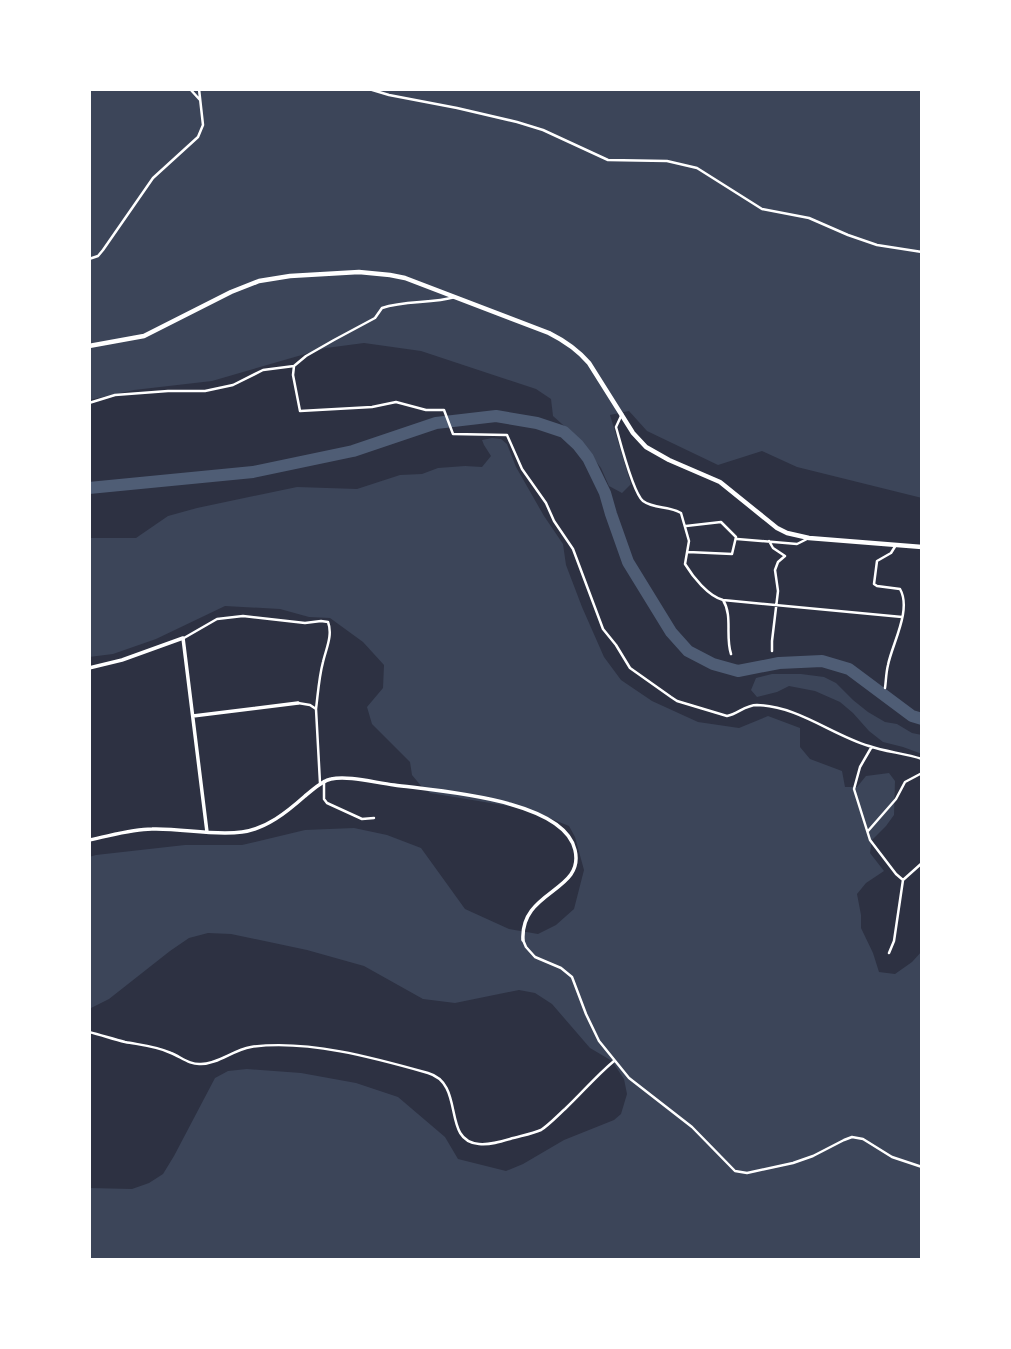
<svg xmlns="http://www.w3.org/2000/svg" width="1011" height="1349" font-family="Literata,serif">
<style>
.green{fill:#3c4559}
.lines{fill:none;stroke-linecap:round;stroke-linejoin:round}
.river{stroke:#4f5d75;stroke-width:12}
.minor{stroke:#fff;stroke-width:2.5}
.tertiary{stroke:#fff;stroke-width:3.5}
.primary{stroke:#fff;stroke-width:4.5}
</style>
<rect width="100%" height="100%" fill="#2d3142"/>
<path class="green" d="M89,89h833v409l-125,-31 -35,-16 -44,14 -71,-34 -18,-20 -19,4 21,69 -9,9 -13,-7 -8,-18 -21,-28 -27,-24 -2,-17 -15,-10 -115,-38 -57,-8 -38,5 -114,33 -78,9 -45,10z
M492,438l9,1 6,5 9,23 28,49 19,28 3,21 16,42 22,50 17,23 31,21 46,21 41,6 29,-12 32,12v19l10,12 32,12 3,16h12l9,-11 23,-3 6,8 -1,34 -8,11 -14,14 -2,13 14,18 -18,12 -9,11 4,21v13l12,25 6,19 16,2 17,-12 10,-11v309h-833v-72l43,1 17,-6 14,-9 11,-18 41,-78 13,-7 19,-2 54,4 55,10 42,14 47,40 13,22 48,12 17,-7 41,-24 50,-20 7,-6 6,-20 -3,-15 -12,-18 -22,-13 -38,-44 -17,-11 -16,-3 -64,13 -32,-4 -59,-33 -57,-16 -76,-16 -23,-1 -19,5 -19,13 -61,48 -20,10v-152l7,-2 89,-10h57l63,-15 49,-2 33,7 34,13 44,61 44,20 29,5 18,-9 18,-16 10,-39 -9,-33 -6,-11 -42,-17 -97,-16 -8,-6 -10,-12 -2,-13 -38,-38 -5,-17 16,-19 1,-23 -21,-23 -33,-24 -21,-1 -29,-8 -55,-3 -69,33 -43,15 -24,3v-119h47l32,-22 29,-8 100,-21 60,2 43,-14 22,-1 16,-6 27,-2 17,1 9,-11 -7,-11 -2,-5z
M772,674h29l23,3 12,6 17,17 15,12 17,10 12,2 15,9 10,2v19l-19,-7 -20,-5 -14,-11 -16,-18 -13,-11 -25,-11 -26,-5 -12,6 -20,5 -6,-7 5,-12z"/>
<g class="lines">
<path class="river" d="M89,488l164,-16 100,-21 83,-28 60,-7 41,7 27,9 14,13 10,13 17,35 6,21 17,48 43,70 17,19 25,13 25,7 41,-8 43,-2 27,8 63,47 10,3"/>
<path class="minor" d="M190,89l10,11
M369,89l20,6 68,13 60,14 26,8 65,30 59,1 30,7 65,41 47,9 39,17 29,10 45,7
M89,259l9,-3 5,-6 50,-72 45,-41 5,-12 -4,-36
M294,366l-1,9 7,36 72,-4 24,-5 30,8h18l9,24 54,1 15,34 24,34 8,18 19,28 30,80 13,16 14,23 41,29 6,4 50,15c11,-2 18,-11 30,-11 41,1 75,30 112,41 17,6 35,7 53,13
M89,403l26,-8 53,-4h37l28,-6 30,-15 31,-4 12,-10 28,-16 41,-22 7,-10c23,-8 49,-4 73,-11
M622,414l-6,13c4,14 17,66 27,74 11,8 26,5 38,12l8,28 -4,23c8,13 23,32 38,36l179,17
M686,526l35,-4 15,15 -4,17 -44,-2
M737,539l60,5 12,-6
M769,541l4,7 12,8 -7,6 -3,8 3,21 -6,50v10
M723,600c10,16 2,36 8,54
M184,638l33,-19 26,-3 62,7 16,-2 7,1c5,13 -2,27 -5,40 -4,15 -5,31 -7,47
M885,688c1,-7 1,-15 3,-23 4,-21 24,-55 12,-76l-23,-3 -3,-2 3,-23 14,-8 5,-8
M298,703l12,2 6,4 4,74
M871,748l-11,19 -6,22 16,51 26,34 7,6
M324,781v18l3,4 35,16 12,-1
M868,831l28,-32 9,-17 17,-9
M523,940l3,7 9,10 26,11 11,9 14,37 13,27 30,37 63,49 43,44 12,2 46,-10 20,-7 31,-16 8,-3 11,2 29,18 30,10
M889,953l5,-12 9,-61 19,-17
M89,1032c12,3 24,7 36,10 16,3 31,4 46,11 10,4 19,12 30,11 17,0 32,-14 50,-17 55,-8 124,11 177,26 38,11 13,68 51,71 11,1 21,-2 31,-5 10,-3 22,-5 31,-9 9,-6 16,-14 24,-21 17,-16 31,-33 49,-48"/>
<path class="tertiary" d="M89,668l33,-8 61,-22 24,194
M193,716l105,-13
M89,840c21,-4 42,-11 63,-11 30,-1 60,7 90,3 24,-3 45,-20 63,-36 8,-6 16,-15 26,-17 17,-4 45,4 63,6 43,6 170,14 181,65 10,42 -55,40 -52,90"/>
<path class="primary" d="M89,346l55,-10 87,-44 28,-11 31,-5 69,-4 31,3 15,3 144,55c16,8 28,16 40,30l44,70 13,14 23,13 51,22 57,46 10,5 22,5 113,9"/>
</g>
<rect width="1011" height="1349" fill="none" stroke="#ffffff" stroke-width="182"/>
</svg>
